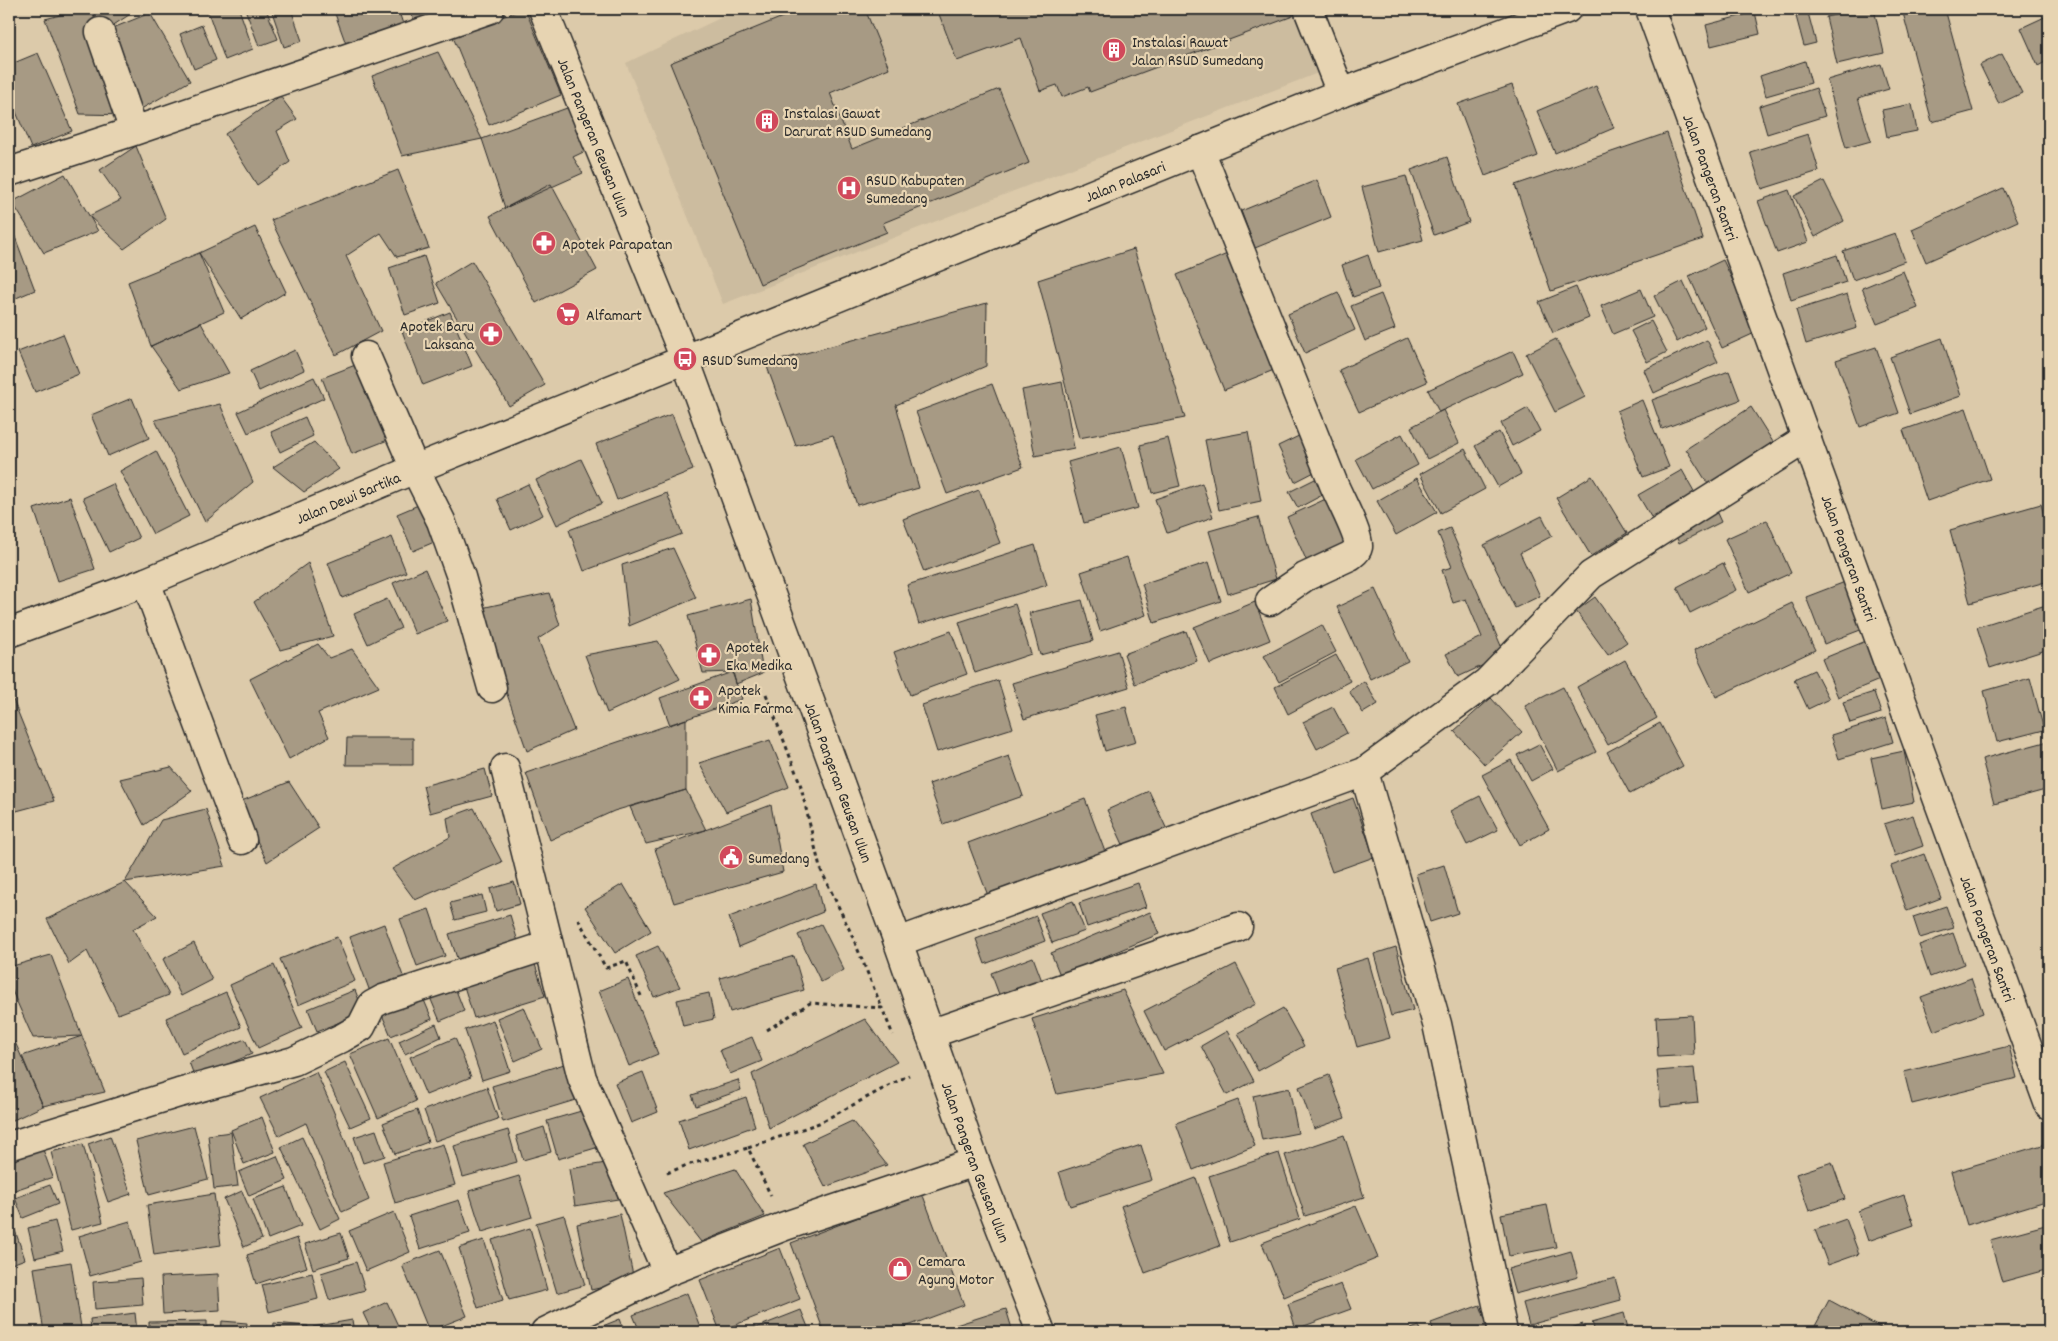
<svg xmlns="http://www.w3.org/2000/svg" width="2058" height="1341" font-family="Dekko,sans-serif">
<style>
.built{fill:#ccbc9f}
.building{fill:#a79a84;stroke:#2b2b2b}
.lines{fill:none;stroke-linecap:round;stroke-linejoin:round}
.minor-casing{stroke:#2b2b2b;stroke-width:31}
.tertiary-casing{stroke:#2b2b2b;stroke-width:31}
.secondary-casing{stroke:#2b2b2b;stroke-width:31}
.path{stroke:#2b2b2b;stroke-width:3;stroke-dasharray:4 4;stroke-linecap:butt}
.minor{stroke:#e7d4b2;stroke-width:28}
.tertiary{stroke:#e7d4b2;stroke-width:28}
.secondary{stroke:#e7d4b2;stroke-width:28}
.labels{text-anchor:middle;stroke-width:4.5;stroke-linejoin:round;paint-order:stroke}
.poi-label{font-size:16px;fill:#2b2b2b;stroke:#e7d4b2;text-anchor:start}
.street-label{font-size:16px;fill:#2b2b2b;stroke:#e7d4b2}
</style>
<rect width="100%" height="100%" fill="#dccaaa"/>
<filter id="ink" filterUnits="userSpaceOnUse"><feTurbulence type="fractalNoise" baseFrequency=".02" numOctaves="2"/><feDisplacementMap in="SourceGraphic" scale="10" xChannelSelector="R" yChannelSelector="G"/><feConvolveMatrix kernelMatrix="1 2 1 2 8 2 1 2 1" color-interpolation-filters="sRGB"/></filter>
<g filter="url(#ink)">
<path class="built" d="M739,9h560l24,62 -600,233 -97,-241z"/>
<path class="building" d="M83,9h8l39,106 -50,-1 -35,-95z
M91,9h47l-35,23z
M207,9h32l14,40 -28,11z
M245,9h21l12,30 -19,7z
M271,9h20l11,32 -18,6z
M340,9h58l5,15 -57,20 -12,-33z
M409,9h34l-29,11z
M522,9h3l36,86 -72,30 -36,-88z
M798,9h67l24,59 -59,25 22,56 147,-60 30,74 -146,60 4,9 -127,52 -90,-221 115,-47 -1,-2z
M937,9h131l2,6 15,-6h205l3,7 -203,76 -2,-5 -26,10 -5,-12 -17,6 -19,-53 -64,23z
M1794,9h13l9,34 -12,3z
M1860,9h14l10,44 -47,11 -11,-47z
M1902,9h43l28,102 -41,11z
M1755,12l5,22 -49,12 -5,-21z
M150,13l40,68 -49,28 -38,-77z
M2049,15v45l-11,6 -17,-38z
M202,25l14,35 -22,9 -14,-35z
M438,52l44,87 -80,17 -30,-80z
M38,53l34,78 -41,17 -22,-53v-30z
M2002,54l20,39 -23,11 -19,-39z
M1805,61l6,22 -45,13 -6,-20z
M1881,64l8,25 -31,9 13,43 -25,7 -19,-68z
M1512,85l26,71 -53,20 -27,-72z
M1596,86l18,42 -59,25 -18,-42z
M1816,88l9,28 -58,18 -8,-28z
M280,96l17,23 -20,12 13,31 -33,23 -32,-51z
M1912,104l5,27 -30,6 -5,-27z
M567,108l31,37 -25,12 10,16 -78,35 -23,-69z
M1667,133l36,106 -152,52 -36,-106z
M1808,134l11,37 -57,18 -12,-37z
M136,146l30,73 -42,30 -35,-33 32,-16 -21,-30z
M1447,157l22,65 -35,13 -23,-65z
M398,170l31,78 -32,9 -16,-24 -35,23 35,75 -45,24 -65,-135z
M65,174l33,57 -54,22 -32,-51z
M1406,176l17,64 -44,12 -17,-65z
M1317,180l14,37 -76,31 -14,-37z
M1824,181l20,40 -29,16 -21,-41z
M551,184l46,86 -61,33 -46,-87z
M2003,188l15,33 -92,41 -14,-33z
M1789,190l19,52 -31,11 -19,-52z
M9,221l26,69 -26,11z
M255,227l31,65 -45,27 -42,-66z
M1895,233l10,28 -52,19 -10,-29z
M1134,249l51,169 -106,20 -41,-158z
M1232,252l47,116 -55,22 -47,-115z
M199,253l25,59 -73,34 -23,-64z
M1368,255l11,33 -26,9 -11,-32z
M1837,255l9,27 -55,18 -8,-27z
M424,256l16,47 -35,12 -16,-47z
M1723,260l34,72 -35,16 -33,-72z
M472,261l73,124 -36,21 -73,-123z
M1903,271l15,37 -41,16 -15,-36z
M1683,281l22,46 -28,15 -23,-46z
M1576,287l13,31 -36,15 -14,-31z
M1641,289l12,28 -40,17 -12,-28z
M1338,292l17,38 -50,23 -17,-39z
M1381,294l14,35 -30,12 -14,-35z
M1847,294l10,34 -51,16 -10,-34z
M987,303l-1,63 -90,39 23,83 -62,17 -24,-70 -37,11 -30,-82z
M450,312l22,54 -49,19 -21,-54z
M1651,321l16,31 -20,10 -16,-31z
M201,323l28,50 -48,16 -30,-43z
M63,334l16,40 -44,18 -17,-40z
M1407,338l20,44 -68,30 -20,-42z
M1942,338l19,58 -51,18 -20,-57z
M1556,339l29,58 -30,15 -29,-58z
M1707,340l11,22 -64,31 -10,-23z
M1876,347l23,66 -39,14 -24,-67z
M295,350l9,20 -45,21 -9,-20z
M1513,351l10,22 -84,39 -11,-22z
M363,362l30,76 -41,16 -30,-76z
M1729,371l11,29 -78,29 -10,-29z
M314,377l10,21 -76,35 -10,-21z
M1062,382l12,66 -39,8 -13,-66z
M992,384l31,83 -76,27 -31,-82z
M132,398l17,40 -41,18 -17,-41z
M1642,400l27,67 -26,10 -26,-66z
M220,404l33,78 -48,40 -50,-102z
M1751,407l22,35 -65,42 -22,-35z
M1528,408l12,23 -28,15 -11,-23z
M1966,408l24,71 -63,22 -24,-71z
M1443,410l16,33 -32,16 -16,-32z
M672,414l21,56 -76,30 -21,-56z
M305,417l8,19 -33,16 -9,-20z
M1248,432l13,69 -42,9 -14,-70z
M1499,432l22,42 -23,13 -23,-41z
M1305,433l17,35 -27,14 -17,-36z
M1402,434l16,31 -46,24 -16,-30z
M1168,438l12,48 -28,7 -12,-48z
M314,442l25,27 -35,23 -31,-25z
M1121,447l17,61 -54,15 -16,-61z
M1465,449l20,40 -44,24 -21,-39z
M156,451l33,65 -36,18 -33,-63z
M581,459l21,44 -45,22 -21,-45z
M1682,470l13,23 -44,24 -13,-22z
M1321,476l9,15 -32,17 -9,-16z
M1592,476l35,57 -36,23 -35,-58z
M1417,478l20,34 -41,23 -19,-34z
M1202,483l11,34 -46,16 -12,-34z
M113,484l26,54 -30,14 -26,-54z
M528,484l15,31 -32,15 -14,-31z
M979,490l21,53 -76,29 -21,-53z
M667,493l15,41 -98,37 -15,-41z
M70,497l25,72 -37,12 -24,-72z
M1330,497l21,47 -43,20 -21,-47z
M423,503l16,37 -26,11 -16,-37z
M2041,504l8,30v47l-79,22 -20,-73z
M1716,511l5,11 -42,21 -5,-11z
M1542,516l10,20 -32,17 20,43 -25,12 -31,-63z
M1258,517l18,62 -48,15 -19,-63z
M1767,520l24,53 -42,19 -24,-53z
M1450,528l55,127 -47,22 -12,-23 36,-17 -16,-38 -13,4 -11,-33 10,-3 -14,-34z
M392,537l14,35 -64,26 -14,-35z
M1035,545l12,40 -128,39 -12,-39z
M673,548l23,50 -67,28 -7,-61z
M1127,557l19,58 -46,16 -19,-59z
M1209,562l12,39 -67,22 -12,-39z
M308,563l25,73 -53,14 -26,-48z
M1723,563l13,27 -46,23 -13,-26z
M425,569l22,52 -32,13 -22,-51z
M1845,582l18,47 -39,15 -18,-47z
M1375,589l33,72 -38,18 -33,-72z
M549,593l11,32 -22,14 36,91 -47,21 -50,-142z
M1595,597l32,45 -19,13 -32,-44z
M387,599l14,29 -33,16 -14,-30z
M751,599l12,74 -27,11 -3,-12 -30,1 -15,-57z
M1082,600l11,41 -53,14 -11,-42z
M1255,602l15,38 -60,24 -16,-37z
M1792,603l23,47 -99,47 -22,-47z
M1015,604l16,50 -56,19 -16,-51z
M2049,604v45l-59,19 -13,-41z
M1322,625l14,27 -57,30 -15,-26z
M951,631l16,43 -57,21 -16,-43z
M1186,631l11,30 -62,23 -11,-30z
M658,641l22,38 -73,34 -22,-58z
M1866,641l16,38 -44,18 -16,-38z
M318,644l11,14 23,-9 27,38 -61,26 11,24 -40,22 -39,-80z
M1118,651l11,36 -105,32 -12,-36z
M1336,655l14,26 -62,33 -13,-27z
M1625,660l32,58 -49,27 -31,-58z
M1814,670l15,29 -21,10 -14,-30z
M732,672l10,27 -72,26 -10,-27z
M2030,678l14,52 -47,12 -13,-51z
M998,680l15,48 -76,24 -15,-47z
M1364,681l14,23 -15,9 -14,-22z
M1563,687l33,65 -38,19 -33,-65z
M1874,692l7,21 -31,10 -7,-21z
M1491,698l31,34 -37,33 -31,-34z
M13,700l41,101 -45,12v-111z
M1126,707l10,35 -31,9 -10,-36z
M1333,707l14,26 -30,16 -14,-27z
M1886,718l7,24 -54,17 -8,-24z
M686,719v71l-72,21 -64,29 -24,-67z
M1660,723l23,43 -53,28 -23,-42z
M347,738h66v27h-67z
M770,740l19,47 -63,25 -27,-49z
M2049,741v48l-55,15 -12,-45z
M1539,744l14,25 -22,12 -14,-26z
M1904,751l10,51 -32,7 -11,-51z
M1009,756l14,40 -80,28 -14,-40z
M1511,760l38,69 -29,16 -38,-70z
M171,767l21,24 -48,34 -24,-46z
M485,769l7,27 -62,17 -7,-27z
M289,782l30,46 -52,34 -28,-60z
M686,790l20,40 -60,14 -16,-37z
M1149,791l20,43 -42,19 -20,-43z
M1480,796l18,34 -31,15 -17,-34z
M1353,798l21,59 -42,15 -21,-58z
M1085,799l22,58 -117,44 -22,-58z
M771,805l12,67 -109,31 -19,-54z
M474,808l28,54 -87,38 -23,-31 58,-32 -3,-19z
M206,809l19,57 -100,16 36,-62z
M1913,815l10,31 -28,10 -11,-32z
M1924,854l17,44 -34,13 -16,-45z
M1444,865l14,48 -28,9 -14,-48z
M125,882l32,34 -24,13 36,66 -51,19 -31,-63 -18,13 -22,-45z
M514,882l6,22 -24,7 -6,-22z
M1138,883l8,24 -59,20 -8,-24z
M623,884l28,47 -36,22 -30,-46z
M816,884l7,28 -84,35 -10,-30z
M482,895l4,17 -31,8 -5,-17z
M1073,901l12,30 -33,12 -12,-30z
M1946,906l8,22 -34,10 -7,-21z
M429,909l16,47 -28,10 -17,-47z
M1150,912l9,22 -99,41 -9,-22z
M510,915l9,30 -60,19 -10,-30z
M1036,916l9,25 -60,23 -9,-25z
M384,924l23,63 -34,13 -23,-63z
M821,924l23,46 -23,12 -23,-47z
M1953,933l11,31 -34,13 -11,-32z
M337,937l18,44 -57,24 -18,-46z
M194,943l18,37 -31,16 -18,-37z
M658,946l22,41 -26,10 -18,-41z
M1396,947l17,63 -22,6 -17,-62z
M51,955l31,81 -49,2 -24,-54v-17z
M794,956l10,34 -74,22 -10,-34z
M1033,957l9,24 -42,16 -9,-24z
M533,958l12,38 -71,22 -12,-38z
M1368,958l22,80 -33,9 -22,-79z
M1236,964l20,40 -92,47 -20,-40z
M274,965l28,63 -44,20 -28,-63z
M1971,978l12,35 -49,18 -13,-34z
M628,979l30,75 -29,12 -30,-75z
M454,985l10,26 -24,10 -11,-26z
M355,990l9,23 -47,18 -9,-22z
M1123,990l40,84 -106,20 -25,-75z
M226,992l15,35 -59,26 -16,-35z
M421,993l11,26 -41,17 -11,-26z
M709,993l5,26 -31,7 -6,-26z
M524,1007l18,42 -27,12 -18,-43z
M1283,1008l21,38 -46,25 -20,-38z
M1692,1015l2,40 -36,2 -2,-40z
M865,1019l32,43 -128,66 -17,-54z
M493,1020l17,51 -28,9 -17,-50z
M436,1024l5,13 -36,17 -6,-13z
M1227,1031l27,50 -27,14 -26,-49z
M82,1036l23,56 -62,14 -21,-50z
M752,1037l10,24 -32,13 -10,-24z
M389,1038l27,63 -38,17 -28,-64z
M455,1038l16,39 -45,18 -16,-38z
M245,1039l7,15 -57,24 -6,-16z
M15,1042l28,64 -34,16v-77z
M2009,1046l8,32 -105,26 -8,-32z
M345,1062l26,56 -21,9 -26,-55z
M571,1062l11,36 -79,24 -11,-36z
M1694,1068l4,35 -37,4 -4,-36z
M316,1072l17,38 36,90 -27,12 -36,-89 -27,13 -19,-38z
M643,1072l15,40 -27,11 -16,-40z
M1329,1075l16,43 -31,11 -15,-42z
M738,1080l3,10 -45,16 -4,-11z
M487,1087l11,32 -63,22 -11,-31z
M1289,1088l9,45 -36,7 -9,-44z
M746,1097l9,29 -66,24 -10,-30z
M1238,1100l17,46 -62,24 -17,-47z
M588,1109l11,38 -41,12 -11,-38z
M417,1110l11,32 -33,12 -12,-31z
M262,1117l13,35 -31,12 -13,-34z
M852,1121l35,44 -62,22 -22,-43z
M194,1126l14,53 -59,16 -13,-54z
M544,1127l7,25 -28,8 -7,-24z
M376,1130l9,26 -22,7 -9,-26z
M508,1130l9,32 -54,15 -9,-31z
M231,1132l7,54 -24,3 -6,-54z
M1344,1135l20,62 -59,19 -20,-61z
M110,1136l21,58 -23,8 -20,-58z
M302,1137l38,82 -20,10 -39,-82z
M2049,1143v57l-82,25 -16,-53z
M41,1144l12,33 -44,15v-36z
M83,1144l20,78 -32,8 -20,-78z
M443,1144l12,41 -60,18 -12,-41z
M1141,1145l11,35 -82,26 -11,-34z
M1279,1153l21,66 -70,23 -21,-66z
M277,1156l10,24 -38,16 -10,-24z
M612,1162l6,37 -43,7 -6,-37z
M1832,1162l13,37 -36,12 -13,-37z
M735,1169l30,47 -64,26 -38,-49z
M519,1176l13,41 -50,15 -13,-41z
M1196,1178l24,68 -75,27 -24,-67z
M50,1185l8,19 -35,14 -8,-20z
M286,1187l15,39 -33,13 -15,-40z
M242,1191l20,48 -18,8 -20,-48z
M922,1193l42,112 -72,27h-68l-33,-89z
M214,1194l7,51 -67,10 -7,-50z
M1904,1195l10,30 -46,16 -10,-30z
M459,1200l11,33 -50,16 -11,-33z
M1547,1205l9,42 -47,9 -8,-42z
M1356,1206l22,52 -94,39 -22,-54z
M394,1212l16,40 -44,19 -17,-40z
M9,1213l16,46 -16,6z
M620,1214l14,66 -43,10 -14,-66z
M564,1215l21,70 -28,8 -21,-70z
M1846,1219l13,35 -31,11 -13,-35z
M55,1221l8,30 -28,7 -7,-30z
M130,1221l11,41 -51,14 -11,-40z
M2049,1224v45l-47,13 -12,-42z
M530,1228l17,62 -38,10 -17,-60z
M341,1233l8,25 -36,11 -8,-25z
M297,1238l10,29 -51,17 -9,-29z
M484,1240l19,60 -25,8 -19,-60z
M780,1248l20,51 -80,32 -20,-51z
M440,1250l27,66 -38,15 -27,-66z
M1571,1251l7,26 -63,17 -7,-25z
M71,1262l10,65 -37,5 -10,-64z
M356,1262l9,28 -36,10 -8,-27z
M312,1273l6,26 -49,13 -7,-27z
M218,1274l2,36 -57,4 -2,-37z
M141,1278l2,27 -48,4 -2,-27z
M1615,1278l6,22 -92,25 -6,-22z
M1341,1284l10,25 -55,20 -8,-25z
M687,1293l15,39h-62l-7,-17z
M1829,1300l59,32h-67l-7,-4z
M387,1302l14,30h-29l-9,-19z
M1480,1305l10,27h-56l-3,-9z
M1006,1309l7,23h-79z
M801,1310l9,22h-65z
M135,1313l2,19h-46l-1,-13z
M1624,1313l5,19h-34l-3,-10z
M620,1319l5,13h-37z
M352,1320l2,12h-41v-5z
M207,1321v11h-58v-10z
M222,1321l25,2 -1,9h-25z
M274,1323l34,3 -1,6h-34z
M1583,1324l3,8h-27z
M1419,1326l3,6h-19z"/>
<g class="lines">
<g class="minor-casing">
<path id="minor" d="M1308,9l33,84
M100,32l34,99
M1200,150l134,335c5,12 26,51 24,62 -1,5 -4,6 -8,9l-45,21 -35,24
M9,172l125,-41 356,-122
M366,356l49,113 26,52 20,56 31,111
M146,582l96,258
M505,768l77,310 85,194 118,-46 190,-64
M1364,772l123,-90 104,-107 216,-137
M898,942l466,-170 73,252 66,308
M930,1034l308,-107
M9,1146l170,-53 115,-32 48,-23 19,-11 11,-22 11,-6 166,-54
M545,1332l122,-60"/>
</g>
<g class="tertiary-casing">
<g id="tertiary">
<path id="s1" d="M1650,9l399,1096"/>
<path id="s2" d="M9,633l137,-51 269,-113 926,-376 226,-84"/>
</g>
</g>
<g class="secondary-casing">
<g id="secondary">
<path id="s3" d="M543,9l142,350 213,583 77,220 66,170"/>
</g>
</g>
<path class="path" d="M766,694l34,89 20,85 31,65 31,75
M578,919l28,49 20,-7 15,35
M767,1030l43,-27 72,5 11,27
M748,1148l71,-25 90,-48
M667,1173l20,-8 61,-17 23,48"/>
<use href="#minor" class="minor"/>
<use href="#tertiary" class="tertiary"/>
<use href="#secondary" class="secondary"/>
</g>
</g>
<defs>
<g id="building-disc" transform="scale(1.25)"><circle r="9.5" fill="#d1495b" stroke="#e7d4b2"/><path d="M-4-6H4V6H1V3H-1V6H-4ZM-2.5-4.3h1.7v1.8h-1.7ZM.8-4.3h1.7v1.8H.8ZM-2.5-1h1.7V.8h-1.7ZM.8-1h1.7V.8H.8Z" fill="#fff"/></g>
<g id="hospital-disc" transform="scale(1.25)"><circle r="9.5" fill="#d1495b" stroke="#e7d4b2"/><path d="M-5-5h3v3.5h4V-5h3V5h-3V1.5h-4V5h-3Z" fill="#fff"/></g>
<g id="pharmacy-disc" transform="scale(1.25)"><circle r="9.5" fill="#d1495b" stroke="#e7d4b2"/><path d="M-2-6h4v4h4v4h-4v4h-4v-4h-4v-4h4Z" fill="#fff"/></g>
<g id="supermarket-disc" transform="scale(1.25)"><circle r="9.5" fill="#d1495b" stroke="#e7d4b2"/><path d="M-6-5.5h2.5l.6 2H6L4.5 2H-2.5L-4.4-4H-6ZM-1.5 3.2a1.3 1.3 0 1 0 .1 0ZM3 3.2a1.3 1.3 0 1 0 .1 0Z" fill="#fff"/></g>
<g id="bus-disc" transform="scale(1.25)"><circle r="9.5" fill="#d1495b" stroke="#e7d4b2"/><path d="M-5-6H5V4H4V6H2V4H-2V6H-4V4H-5ZM-3.5-4V0h7V-4ZM-3.5 1.2v1.5H-2V1.2ZM2 1.2v1.5H3.5V1.2Z" fill="#fff"/></g>
<g id="civic-disc" transform="scale(1.25)"><circle r="9.5" fill="#d1495b" stroke="#e7d4b2"/><path d="M-.6-6.5H3V-4.5H.6V-3L4-1V1h2V6H-6V1h2V-1L-.6-3ZM-1.2 2.5V6h2.4V2.5Z" fill="#fff"/></g>
<g id="shop-disc" transform="scale(1.25)"><circle r="9.5" fill="#d1495b" stroke="#e7d4b2"/><path d="M-5-2.5h2.3a2.7 3.5 0 0 1 5.4 0H5L5.5 6h-11ZM-1.5-2.5h3a1.5 2.3 0 0 0-3 0Z" fill="#fff"/></g>
</defs>
<g fill-rule="evenodd">
<use href="#building-disc" x="1114" y="50"/>
<use href="#building-disc" x="767" y="121"/>
<use href="#hospital-disc" x="849" y="188"/>
<use href="#pharmacy-disc" x="544" y="243"/>
<use href="#supermarket-disc" x="568" y="314"/>
<use href="#pharmacy-disc" x="491" y="334"/>
<use href="#bus-disc" x="685" y="359"/>
<use href="#pharmacy-disc" x="709" y="655"/>
<use href="#pharmacy-disc" x="701" y="698"/>
<use href="#civic-disc" x="731" y="857"/>
<use href="#shop-disc" x="900" y="1269"/>
</g>
<g class="labels">
<g class="poi-label">
<text x="1132" y="47">Instalasi Rawat<tspan x="1132" dy="18">Jalan RSUD Sumedang</tspan></text>
<text x="784" y="118">Instalasi Gawat<tspan x="784" dy="18">Darurat RSUD Sumedang</tspan></text>
<text x="866" y="185">RSUD Kabupaten<tspan x="866" dy="18">Sumedang</tspan></text>
<text x="562" y="249">Apotek Parapatan</text>
<text x="586" y="320">Alfamart</text>
<text x="474" y="331" text-anchor="end">Apotek Baru<tspan x="474" dy="18">Laksana</tspan></text>
<text x="702" y="365">RSUD Sumedang</text>
<text x="726" y="652">Apotek<tspan x="726" dy="18">Eka Medika</tspan></text>
<text x="718" y="695">Apotek<tspan x="718" dy="18">Kimia Farma</tspan></text>
<text x="748" y="863">Sumedang</text>
<text x="918" y="1266">Cemara<tspan x="918" dy="18">Agung Motor</tspan></text>
</g>
<g class="street-label">
<text dy="6" stroke="none"><textPath href="#s3" startOffset="138">Jalan Pangeran Geusan Ulun</textPath></text>
<text dy="6" stroke="none"><textPath href="#s1" startOffset="179">Jalan Pangeran Santri</textPath></text>
<text dy="6" stroke="none"><textPath href="#s2" startOffset="1204">Jalan Palasari</textPath></text>
<text dy="6" stroke="none"><textPath href="#s2" startOffset="365">Jalan Dewi Sartika</textPath></text>
<text dy="6" stroke="none"><textPath href="#s1" startOffset="584">Jalan Pangeran Santri</textPath></text>
<text dy="6" stroke="none"><textPath href="#s3" startOffset="828">Jalan Pangeran Geusan Ulun</textPath></text>
<text dy="6" stroke="none"><textPath href="#s1" startOffset="989">Jalan Pangeran Santri</textPath></text>
<text dy="6" stroke="none"><textPath href="#s3" startOffset="1232">Jalan Pangeran Geusan Ulun</textPath></text>
</g>
</g>
<rect width="2058" height="1341" fill="none" stroke="#e7d4b2" stroke-width="30"/>
<rect x="15" y="15" width="2028" height="1311" fill="none" stroke="#2b2b2b" stroke-width="2" filter="url(#ink)"/>
</svg>
